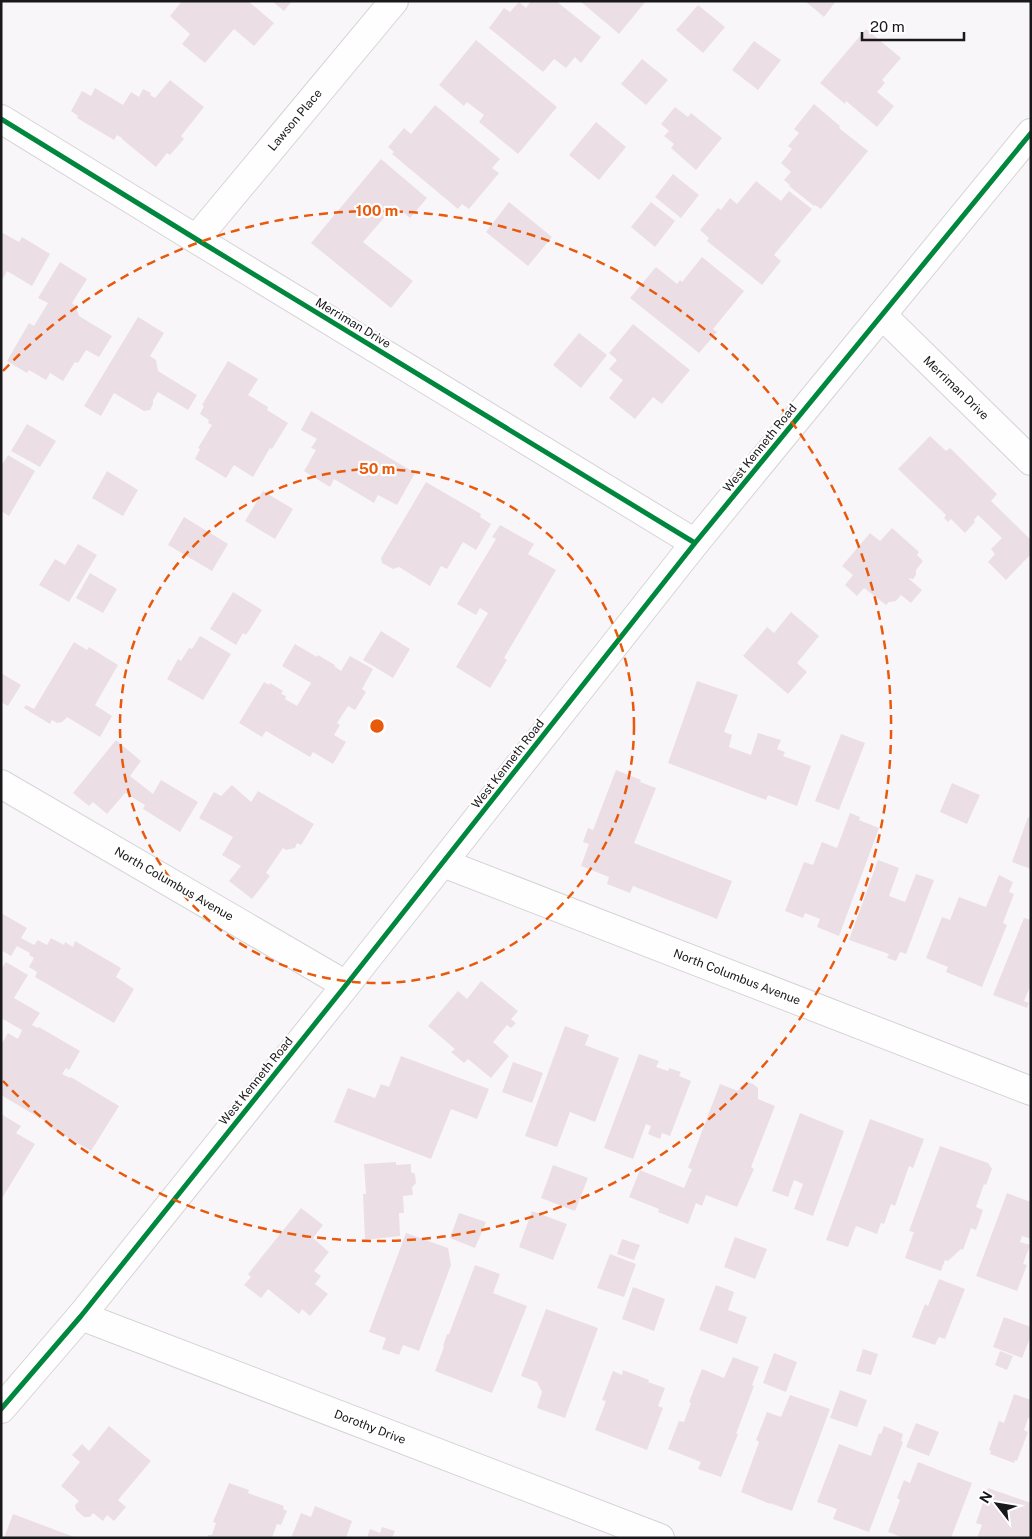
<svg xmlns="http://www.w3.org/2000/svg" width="1032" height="1539" font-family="'Public Sans',sans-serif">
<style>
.building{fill:#ebdee4}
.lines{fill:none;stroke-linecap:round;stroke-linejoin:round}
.street-casing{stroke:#d6d4d6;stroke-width:30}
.secondary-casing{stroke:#d6d4d6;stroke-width:30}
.street{stroke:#fefefe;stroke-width:28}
.secondary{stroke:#fefefe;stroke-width:28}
.cycleway-casing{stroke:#fff;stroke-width:8}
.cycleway{stroke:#00873e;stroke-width:5}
.ring{fill:none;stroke:#e8590c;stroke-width:2.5;stroke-dasharray:9 6}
.labels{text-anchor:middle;stroke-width:4.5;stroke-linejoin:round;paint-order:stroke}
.street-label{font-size:12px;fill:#19181a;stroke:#fff}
.centre{fill:#e8590c;stroke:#fff;stroke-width:2.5}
.ring-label{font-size:15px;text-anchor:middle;font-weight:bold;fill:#e8590c;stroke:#fff;stroke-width:4.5;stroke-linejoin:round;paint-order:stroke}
</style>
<rect width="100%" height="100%" fill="#f9f6fa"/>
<path class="building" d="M182,1h66l26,22 -20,23 -20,-17 -29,34 -23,-19 8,-10 -20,-18z
M272,1h20l-8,10z
M531,1h25l45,36 -20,26 -6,-6 -9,11 -12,-9 -11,13 -54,-44 15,-20 6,4 9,-10 7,6z
M580,1h66l-27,33z
M805,1h31l-12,16z
M698,5l27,22 -22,26 -27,-23z
M866,29l35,29 -19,22 3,3 -8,9 17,14 -17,21 -31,-26 -1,3 -25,-21z
M476,40l81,67 -39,47 -39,-32 5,-7 -17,-13 -3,4 -25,-21z
M754,41l27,19 -23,30 -26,-20z
M642,59l26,21 -22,25 -25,-21z
M170,80l34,27 -23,29 3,3 -14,16 -3,-2 -11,14 -34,-28v-1l-5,-3 -3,5 -37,-22 1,-2 -7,-5 11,-20 9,5 4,-8 28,17 8,-13 8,5 4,-8 8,4 -1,2 5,3z
M814,104l26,22 -1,2 29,23 -47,58 -6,-4 -1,1 -25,-20 1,-1 -6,-5 7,-8 -10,-9 11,-14 -4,-3 11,-13 -5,-4z
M435,105l65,54 -8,9 7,5 -30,36 -7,-5 -4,5 -66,-55 2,-2 -6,-5 16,-19 7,6z
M675,107l13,10 3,-4 31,25 -26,32 -25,-22 3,-4 -10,-8 5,-5 -8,-7z
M596,122l30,25 -27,33 -30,-25z
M381,159l46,39 -17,20 -15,-13 -32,37 50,39 -22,27 -80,-65z
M673,174l26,21 -18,23 -26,-21z
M756,181l25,20 8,-10 23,18 -38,46 7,6 -19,24 -55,-44 2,-3 -9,-8 18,-22 3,2 9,-12 7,6z
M509,202l43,35 -24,29 -42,-34z
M651,202l24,19 -20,26 -24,-20z
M1,232l18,10 3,-5 28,17 -18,32 -25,-15 -6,11z
M702,257l42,34 -31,38 4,3 -18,21 -69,-55 26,-31 21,17 3,-4 2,2z
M60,262l27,17 -15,24 4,4 3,9 33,20 -13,21 -13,-7 -8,13 -3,-1 -12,19 -13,-8 -4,7 -17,-10 -2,3 -20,-12 22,-38 5,3 14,-23 -10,-5z
M138,317l26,16 -14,23 6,4 2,11 39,24 -9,15 -30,-18 -5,8v4l-3,6 -6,1 -30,-18 -13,23 -17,-10z
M633,324l57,46 -28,34 -9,-7 -18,22 -26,-21 14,-18 -14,-11 8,-9 -8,-7z
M579,333l28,22 -26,33 -28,-23z
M228,361l30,18 -10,16 20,12 -1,3 21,13 -16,26 -2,-1 -17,29 -19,-12 -8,13 -31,-19 5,-10 -2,-1 14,-23 -4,-2 1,-3 -9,-6 4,-8 -2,-1z
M311,411l104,62 -18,32 -19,-10 -4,8 -40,-24 -4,8 -26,-16 12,-21 -5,-2 6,-9 -16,-9z
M27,424l29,17 -16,26 -29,-16z
M930,436l16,15 4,-3 47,46 -6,7 40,39v14l-25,26 -18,-18 7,-8 -4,-5 11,-11 -24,-23 -4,5 1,2 -10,11 -14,-14 -3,3 -4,-4 2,-3 -48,-46z
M8,455l27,16 -26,45 -8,-5v-45z
M107,471l31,19 -15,26 -31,-18z
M426,482l55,32 -1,3 11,7 -15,26 -13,-8 -16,27 -6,-3 -11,20 -31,-19 -6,2 -11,-6 -1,-5z
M263,491l30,18 -18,30 -30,-18z
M184,517l44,27 -16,27 -44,-26z
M500,525l34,19 -6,10 28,16 -52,88 3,2 -17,28 -34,-21 32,-54 -8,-5 -4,7 -19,-11 39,-65 -4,-2z
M892,528l27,24 -2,3 6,6 -7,9v5l-3,4 -5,-1 14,12 -11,13 -10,-8 -5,6 -7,1 -3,3 -22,-17 -7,8 -12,-11 8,-10 -11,-9 28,-33 10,8z
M78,544l19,11 -28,47 -30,-17 16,-26 10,6z
M90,573l27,16 -14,24 -27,-15z
M233,592l29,18 -16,25 -3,-2 -7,12 -26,-16z
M791,612l28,24 -22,27 10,9 -19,22 -45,-38 24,-29 7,6z
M381,631l29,18 -17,29 -30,-18z
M200,636l31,18 -28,46 -36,-21 11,-20 3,2 8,-13 3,1z
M74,642l13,8 2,-3 29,18 -23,40 17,11 -12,21 -33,-20 -5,5 -5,1 -5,-3 -2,4 -26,-16 2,-3 8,4z
M295,644l22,13 1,-2 17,10 -1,1 7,5 9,-15 23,13 -11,20 4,3 -11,18 -7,-4 -11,17 3,2 -6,10 12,7 -13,22 -20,-12 -3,5 -44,-26 -4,6 -23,-14 25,-41 5,3 1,-2 13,8 -2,3 5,2 -1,3 12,7 14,-23 -29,-17z
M1,673l20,12 -13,21 -7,-4z
M697,681l41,14 -14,37 8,3 -3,12 22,8 7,-22 23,7 -4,9 8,3 -2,4 28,10 -14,40 -29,-11 -2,5 -98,-37z
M841,734l24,9 -26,67 -24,-9z
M116,740l25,21 -11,15 23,18 8,-14 37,22 -18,30 -37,-23 2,-4 -20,-12 -18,21 -14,-12 -4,4 -16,-13z
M616,770l25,10 -1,2 16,6 -22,55 98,38 -15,38 -84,-33 -3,7 -23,-9 2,-7 -28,-11 8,-22 -6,-2 5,-14 5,2z
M952,783l28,12 -13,29 -27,-12z
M232,785l19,17 7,-11 56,33 -13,21 -4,-2 -2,5 -9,2 -3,-2 -17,25 4,3 -18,23 -23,-18 12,-15 -19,-11 11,-18 -34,-19 15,-26 7,4z
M850,813l10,4 -1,3 20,8 -40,108 -22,-9 3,-8 -15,-6 -2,5 -18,-7 19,-49 9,3 9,-23 15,6z
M1028,817l3,1v51l-19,-7z
M878,860l21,8 -10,28 16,6 11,-28 18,6 -28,74 -6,-2 -4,9 -9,-3 2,-4 -40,-14z
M999,875l14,7 -4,10 5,2 -11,29 4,2 -25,62 -36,-15 2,-5 -22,-9 16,-41 8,3 9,-23 27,10z
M1,913l26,15 -6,10 13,7 4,-5 9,5 4,-7 13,7 1,-3 8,5 2,-6 46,27 -5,9 18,12 -20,34 -79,-46 2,-5 -8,-5 5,-9 -5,-3 1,-2 -13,-7 -6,10 -10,-6z
M1024,918l7,2v70l-2,-1 -5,12 5,2 -2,5 -34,-13z
M6,962l22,13 -14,23 26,15 -8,12 6,3 1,-1 41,24 -11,19 -3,-2 -4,6 8,4 1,-1 48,29 -28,45 -43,-25 2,-2 -49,-29v-50l7,-12 10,6 4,-9 -21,-12v-49z
M481,981l37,30 -7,8 5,4 -5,5 -4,-3 -14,17 16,14 -18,22 -23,-19 -4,4 -13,-11 4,-3 -27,-23 30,-35 9,8z
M565,1026l24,9 -4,10 34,13 -24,64 -25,-10 -13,35 -32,-11z
M639,1054l20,7 -3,6 12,4 1,-3 12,4 -2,4 12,5 -21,55 -8,-3 -2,6 -12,-5 3,-8 -5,-2 -13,35 -29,-11z
M401,1056l88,33 -12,30 -26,-10 -20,50 -97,-37 14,-34 27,10 6,-14 8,3z
M513,1062l30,11 -11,30 -30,-11z
M746,1082l7,2 5,4v11l17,7 -24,61 3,2 -17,38 -31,-12 -4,11 -6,-3 -8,21 -30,-12 1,-3 -30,-12 11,-27 44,18 8,-19 -4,-1 32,-84 18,7 2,-4z
M800,1113l44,18 -31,85 -19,-7 9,-25 -9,-4 -6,17 -16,-6z
M1,1114l20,12 -5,7 19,11 -34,56z
M870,1119l54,20 -11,29 -4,-2 -14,40 -4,-2 -7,20 -3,-1 -4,11 -21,-8 -8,21 -22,-7z
M940,1146l48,17 4,6 -6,16 -2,-1 -8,23 7,3 -7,20 -5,-2 -8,22 -2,-1 -13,12 -3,-1 -4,11 -36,-13 9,-26 -5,-1z
M396,1162v3l15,-1v8l4,2 1,9 -4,4 1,8 -10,1 1,17h-5l1,23 -35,4 -2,-46h3l-2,-30z
M553,1165l35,13 -13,33 -34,-13z
M1007,1193l24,9v37l-9,-3 -2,6 10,3 -7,19 4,1 -10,26 -41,-15z
M301,1208l22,17 -10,13 16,14 -15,19 7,5 -6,8 13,10 -18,22 -8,-7 -3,5 -31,-25 -7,9 -17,-13 7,-8 -3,-3z
M532,1211l35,13 -14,36 -34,-13z
M459,1213l27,9 -11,26 -25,-10z
M406,1233l42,15 3,17 -32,86 -16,-6 -4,10 -17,-6 4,-11 -17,-6z
M735,1237l32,12 -12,30 -31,-12z
M622,1239l18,6 -6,15 -17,-6z
M610,1254l26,10 -12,33 -27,-9z
M475,1265l25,9 -7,19 34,13 -35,87 -57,-22 9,-24 -1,-1 4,-12h2z
M939,1279l26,10 -20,50 -6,-2 -4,8 -23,-8 13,-33 3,2z
M716,1285l18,7 -6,18 19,7 -10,27 -38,-14z
M633,1287l32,12 -11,32 -32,-12z
M546,1309l52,19 -33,90 -28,-10 5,-16 -5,-10 -16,-6z
M1004,1317l27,10v9l-9,22 -29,-11z
M863,1349l15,5 -7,21 -15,-4z
M1000,1351l13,5 -6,14 -12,-5z
M774,1353l23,9 -11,30 -23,-9z
M733,1357l26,10 -7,18 2,1 -18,48h2l-17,43 -23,-8 3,-7 -33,-13 11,-28 5,1 7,-19 -2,-1 13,-33 22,9z
M623,1370l26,10 -1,2 17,6 -7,18 5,2 -16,42 -52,-20 11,-29 -4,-1 11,-29 9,4z
M840,1390l27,10 -10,27 -27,-9z
M1014,1394l17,6v19l-3,-1 -4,12 4,2 -11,29 -2,-1 -1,3 -24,-9 1,-3 -2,-1 10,-29 5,2z
M790,1395l40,14 -38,102 -22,-8v1l-29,-12 18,-50 -3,-2 11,-28 14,5z
M916,1423l23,9 -10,24 -23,-9z
M109,1426l42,35 -33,39 8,7 -12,14 -7,-6 -4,6 -10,-8 -3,4h-6l-8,-7 -1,-5 4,-4 -18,-15 19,-24 -8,-7 10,-11 7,7z
M884,1426l19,8 -2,7 2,1 -34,90 -36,-13 4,-10 -20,-7 22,-58 32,12 8,-23 2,1z
M918,1462l54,21 -21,55h-47l-16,-6 12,-32 -3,-2 7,-18 6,3z
M229,1483l20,7 -1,3 36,13 -1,3 4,2 -6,14 -4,-1 -5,14h-65l1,-3h4l4,-12 -3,-1z
M988,1488l43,15v35h-54l5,-13 -6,-2z
M315,1506l37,15 -6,17h-55l10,-25 10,4z
M13,1514l64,24h-73z
M382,1527l13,4 -3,7h-25l3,-9 10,4z"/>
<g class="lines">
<g class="street-casing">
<path id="street" d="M1,119l195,120 499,304
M196,239l198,-238
M882,315l149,146
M1,784l345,201
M443,863l588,228
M81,1316l579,222"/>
</g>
<g class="secondary-casing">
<path id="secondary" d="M1,1409l80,-93 265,-331 349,-442 336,-410"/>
</g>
<use href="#street" class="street"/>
<use href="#secondary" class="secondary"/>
<g class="cycleway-casing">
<path id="cycleway" d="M1,119l195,120 499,304
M1,1409l80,-93 265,-331 349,-442 336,-410"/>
</g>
<use href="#cycleway" class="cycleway"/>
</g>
<g class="ring">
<circle cx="377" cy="726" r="257"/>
<path d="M3 371A515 515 0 1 1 3 1081"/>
</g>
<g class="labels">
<g class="street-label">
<text transform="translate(295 120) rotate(-50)" y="4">Lawson Place</text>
<text transform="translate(353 323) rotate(31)" y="4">Merriman Drive</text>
<text transform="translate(956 388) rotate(44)" y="4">Merriman Drive</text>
<text transform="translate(760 448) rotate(-51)" y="4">West Kenneth Road</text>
<text transform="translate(508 764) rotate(-52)" y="4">West Kenneth Road</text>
<text transform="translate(174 884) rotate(30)" y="4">North Columbus Avenue</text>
<text transform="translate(737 977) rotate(21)" y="4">North Columbus Avenue</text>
<text transform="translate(256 1081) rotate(-51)" y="4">West Kenneth Road</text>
<text transform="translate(370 1427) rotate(21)" y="4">Dorothy Drive</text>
</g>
</g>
<circle cx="377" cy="726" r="8" class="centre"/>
<g class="ring-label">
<text x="377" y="216">100 m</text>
<text x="377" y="474">50 m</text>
</g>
<rect width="1032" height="1539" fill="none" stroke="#19181a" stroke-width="5"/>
<g transform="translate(997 1504) rotate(301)" stroke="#ffffff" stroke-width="4" paint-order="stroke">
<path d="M0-4L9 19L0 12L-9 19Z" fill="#19181a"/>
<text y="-8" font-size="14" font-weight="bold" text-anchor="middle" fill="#19181a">N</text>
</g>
<path d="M862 32v8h102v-8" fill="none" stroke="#19181a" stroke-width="2.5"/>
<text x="870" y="32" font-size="15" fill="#19181a" stroke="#ffffff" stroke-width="4" paint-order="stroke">20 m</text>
</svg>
